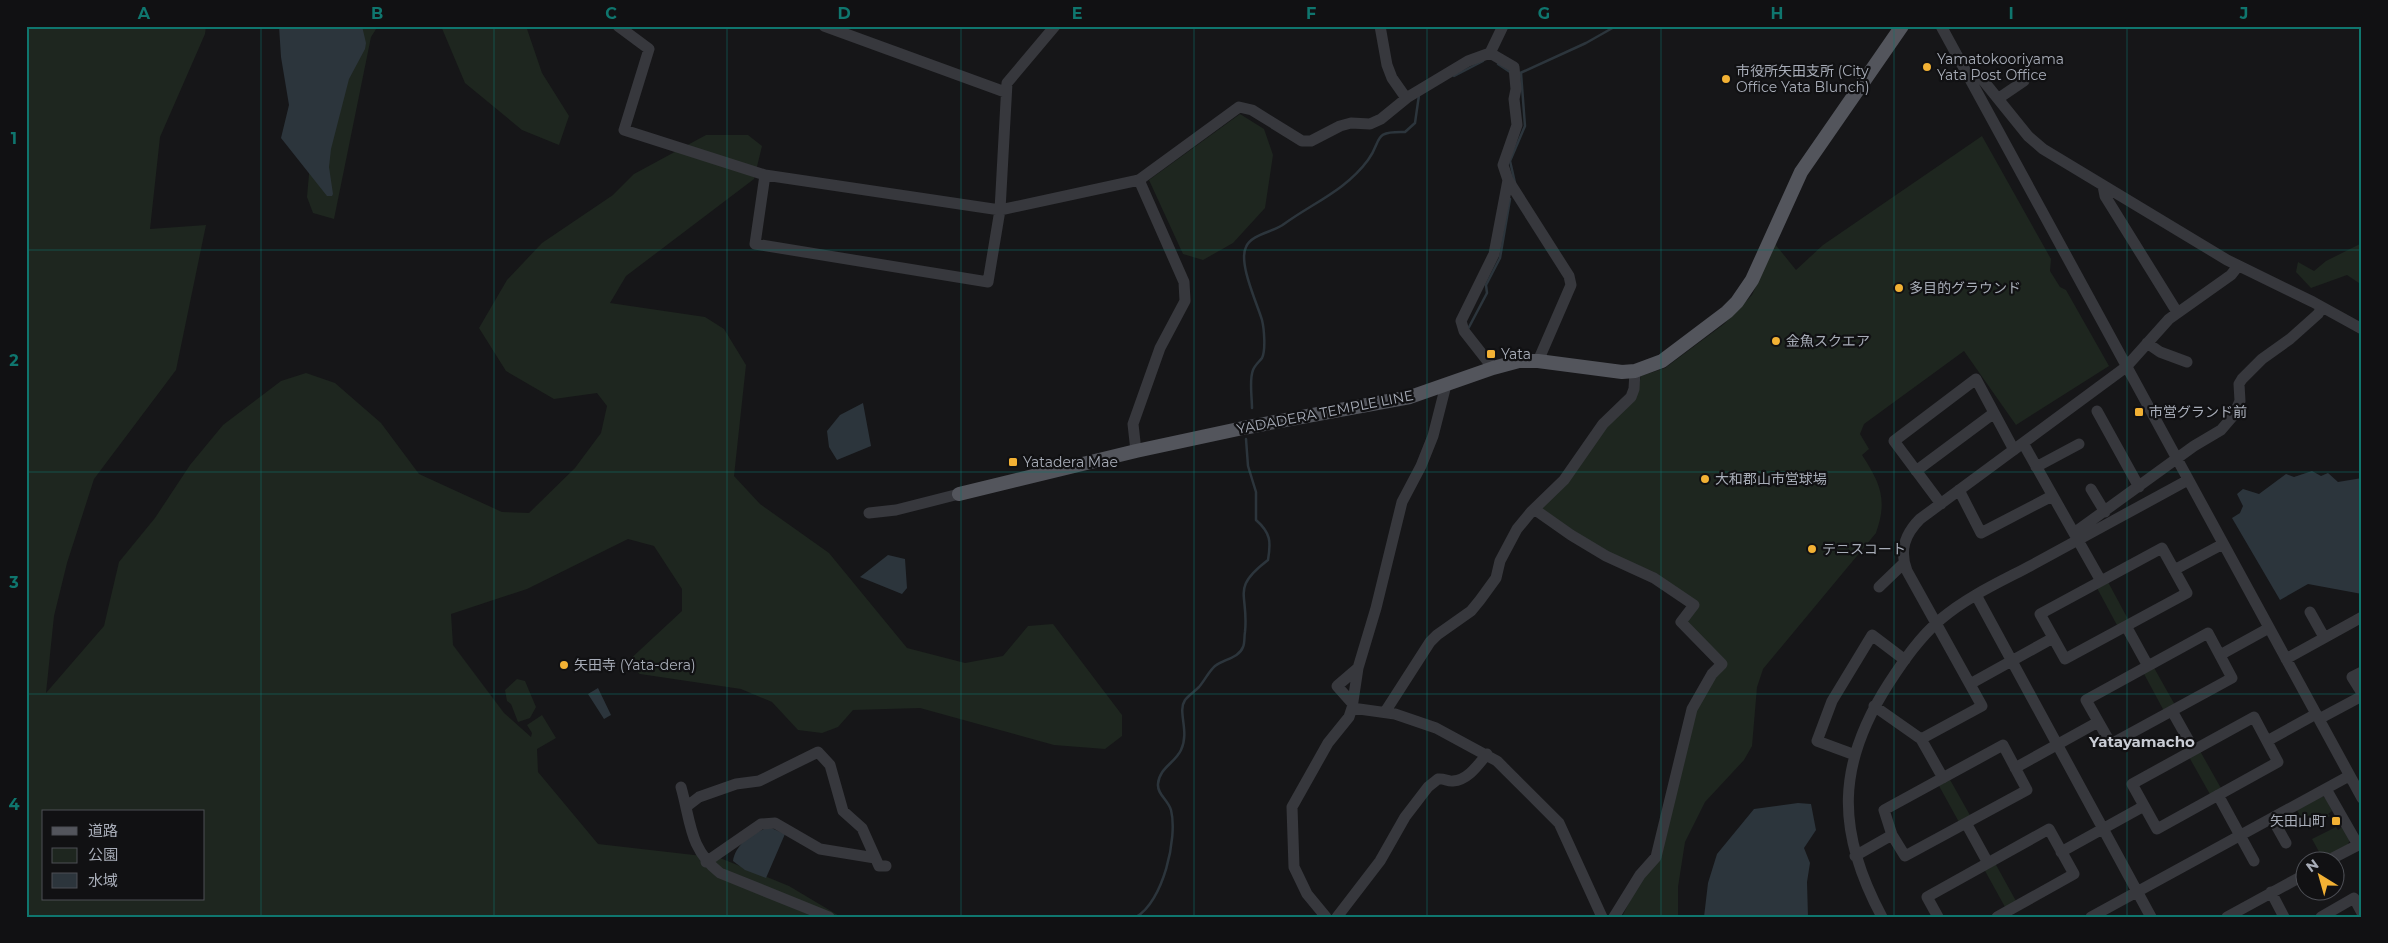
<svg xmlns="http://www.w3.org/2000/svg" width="2388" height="943" font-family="Montserrat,'Noto Sans JP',sans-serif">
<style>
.green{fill:#1e261f;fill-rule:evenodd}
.water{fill:#2c353c}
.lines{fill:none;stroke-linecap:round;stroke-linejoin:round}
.stream{stroke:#2c353c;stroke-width:2.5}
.minor{stroke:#37383d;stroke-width:11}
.major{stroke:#53555c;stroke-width:14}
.grid{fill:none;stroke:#0f766e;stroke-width:1;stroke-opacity:0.55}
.poi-dot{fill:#f2b134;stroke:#111113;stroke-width:2}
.labels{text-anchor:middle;stroke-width:4.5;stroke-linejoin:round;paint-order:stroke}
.poi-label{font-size:14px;fill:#a8adb8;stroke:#111113;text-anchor:start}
.street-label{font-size:14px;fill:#a8adb8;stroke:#111113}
.neighbourhood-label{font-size:15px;font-weight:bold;fill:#c9ccd4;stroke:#111113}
.neatline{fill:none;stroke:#0f766e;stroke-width:2}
.grid-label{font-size:16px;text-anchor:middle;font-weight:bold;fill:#0f766e}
</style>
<rect width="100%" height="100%" fill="#161618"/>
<path class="green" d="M26,26h180l-1,8 -45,103 -10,92 56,-4 -30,145 -82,109 -27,84 -13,53 -8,77 58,-67 15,-64 36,-44 35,-53 33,-40 58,-44 25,-8 29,10 46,40 38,51 83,38 27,1 46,-45 26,-35 6,-27 -10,-13 -43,6 -48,-28 -27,-43 28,-48 35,-37 71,-48 21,-21 72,-39h42l14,11 -8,33 -128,97 -16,27 95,14 19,12 22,36 -12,111 26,28 69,49 78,95 58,15 38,-7 25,-30 25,-2 69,91v21l-17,13 -51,-4 -134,-37 -67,2 -15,17 -16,6 -24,-3 -26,-28 -31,-13 -101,-15 -14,-11 56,-52v-22l-28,-43 -26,-7 -101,50 -76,25 2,31 51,68 27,24 1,-4 -5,-8 15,-10 14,23 -19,11 1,23 60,72 122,14 69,28 52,31h-815zM44,812h160v87h-160z
M322,26h56l-7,11 -37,182 -21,-6 -6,-16z
M441,26h85l16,47 27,43 -10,29 -37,-15 -57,-47z
M1240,114l24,15 9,26 -8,53 -32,35 -30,17 -20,-6 -34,-74z
M1982,136l69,123 -1,12 10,16 6,3 43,76 -93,59 -52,-74 -100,73 -4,10 9,15 -7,6c18,28 26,44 14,78l-113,136 -6,18 -5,59 -8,14 -39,42 -20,40 -7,45v30h-56l12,-25 27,-41 38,-152 25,-38 -40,-39 13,-20 -43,-30 -50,-21 -65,-44 66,-79 31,-32 5,-20 24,-8 59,-44 28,-29 23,-51 21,26 27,-25z
M2360,244l2,41 -15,-10 -36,13 -15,-16 2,-10 16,9 12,-10z
M2108,582l21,39 -11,6 -21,-39z
M2153,666l22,39 -11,6 -21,-39z
M517,679l8,2 11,26 -6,11 -12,4 -7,-18 -4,-3 -2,-11z
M2200,751l22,39 -11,6 -22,-39z
M1949,778l22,39 -11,7 -22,-40z
M2321,796l5,2 6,13 -4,3 2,2 -23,13 -10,-19z
M2336,827l2,3 4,-3 8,13 -3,6 -24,13 -11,-20z
M1995,863l21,38 -11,6 -21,-38z"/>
<path class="water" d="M279,26h83l4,17 -1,6 -16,30 -18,70 -2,18 4,27 -1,2h-5l-46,-58 8,-33 -8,-48z
M863,403l8,43 -34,14 -8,-13 -2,-16 13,-16z
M2312,471l9,5 7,-3 10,9 24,-4v116l-54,-10 -28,16 -48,-82 8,-5 3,-7 -6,-12 6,-5 16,5 27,-20 8,3z
M888,555l17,4 2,29 -5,6 -42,-17z
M598,688l13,27 -7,4 -16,-25z
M1798,803l13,1 5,26 -12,18 6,15 -3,19 1,35h-104l4,-34 9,-29 37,-45z
M769,827l16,7 -19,44 -21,-8 -12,-9c3,-18 20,-28 36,-34z"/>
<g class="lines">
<path class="stream" d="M1498,64l12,8
M1518,74l68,-31 30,-17
M1454,76l29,-15
M1515,183l-5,-22 15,-35 -4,-53
M1468,329l19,-36 -1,-8 14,-27 10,-59
M1252,408c0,-11 -3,-28 1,-38 2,-5 6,-8 9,-12 4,-8 2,-30 0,-38 -5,-17 -24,-57 -16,-73 5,-13 28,-15 38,-23 29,-21 62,-34 84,-64 15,-20 3,-29 37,-28l10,-9 4,-28
M1136,917c27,-15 42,-79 35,-107 -3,-10 -14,-16 -13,-26 1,-16 17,-21 23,-34 9,-19 -4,-38 4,-50 4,-5 10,-9 14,-13 6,-7 10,-16 16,-21 9,-7 24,-8 28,-19 2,-4 1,-10 2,-15 4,-39 -15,-43 23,-72 3,-18 3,-27 -12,-40v-28l-8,-26 -2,-27"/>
<path class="minor" d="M618,26l31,23 -25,81 141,45 235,35 139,-30 45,102 1,19 -25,47 -27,76 3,27
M824,26l181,66
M1380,26l7,39 5,13 14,20
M1941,26l421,772
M1490,53l24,14 2,22 -2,10 3,26 -14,40 5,15 61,96 2,9 -33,76
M1969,77l13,2 46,57 15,13 184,111 86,42 49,27
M1999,98l25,-17
M765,175l-10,69 233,38 12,-72 7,-127 48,-57
M1139,180l100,-73 13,3 50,31h9l29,-15 11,-3 19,1 11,-5 27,-22 60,-36 22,-8 13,-27
M2103,186l2,10 72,116
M2147,343l13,9 27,10
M1493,368l-29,-37 -3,-10 33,-67 14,-74
M2097,411l42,76
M2023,443l78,138
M2036,467l43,-23
M1916,471l78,-58
M2091,489l14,23
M1959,490l22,43 71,-37
M1941,504l-47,-63 82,-62 38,71
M1534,509l37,26 35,21 48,22 40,27 -13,17 41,42 -10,10 -20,35 -36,148 -16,18 -26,42
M869,513l27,-3 63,-16
M2074,533l120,-87 27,-16 12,-14 7,-15 -1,-17 3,-5 20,-20 28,-20 28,-25 4,-7
M2162,548l25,45 -122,66 -25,-45z
M2174,570l49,-26
M1879,587l25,-24
M1976,595l175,322
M2310,612l14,25
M2126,626l22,40
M2208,633l24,45 -121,66 -25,-44z
M2220,655l49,-27
M2286,659l76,-42
M2362,672l-10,5 10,16
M1970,684l83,-46
M1353,704l-16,-18 21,-18
M1874,706l47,33 22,39
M1352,708l43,6 41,14 61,33 62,62 43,94
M2172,711l22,39
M1385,712l45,-70 7,-7 34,-24 9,-11 16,-22 4,-17 17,-32 14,-17 33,-32 39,-56 28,-27 3,-8 1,-18
M2254,717l24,45 -121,67 -25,-45z
M2319,719l43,-23
M1921,739l61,-33 -75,-135c-8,-21 -2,-37 13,-52l206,-152 43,-48 62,-44 7,-9
M2267,741l49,-27
M2003,745l24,45 -122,66 -13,-21 -8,-25z
M1855,755l-38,-14 15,-40 40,-66 33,25
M2015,768l83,-46
M681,787c10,35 8,62 39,86l109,44
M2326,789l32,56
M2218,795l36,66
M686,807l13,-10 37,-13 23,-3 59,-29 12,13 13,46 19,17 17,38h7
M2272,818l14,25
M1966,823l22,40
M2061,852l83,-46
M1855,856l37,-21
M2329,860l33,-17
M706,862l55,-38 14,-1 45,26 55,9
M2271,892l13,25
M1326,917l-19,-23 -13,-27 -2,-60 36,-64 21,-26 3,-9 6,-40 18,-60 26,-106 19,-36 12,-30 13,-51
M1337,917l43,-56 25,-44 23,-30 10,-8c6,-1 10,3 15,2 15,-1 25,-16 34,-27
M1882,917c-46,-86 -46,-152 7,-234 15,-23 31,-46 52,-64 27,-23 61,-38 91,-54 52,-28 104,-57 156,-85
M1938,917l-11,-20 122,-68 25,45 -77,43
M2091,917l258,-141
M2227,917l79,-43
M2321,917l33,-19 8,15"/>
<path class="major" d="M959,494l177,-43 107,-23 167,-31 83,-29 26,-7h19l84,11 13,-1 27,-10 65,-49 10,-10 15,-22 49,-108 101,-146"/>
</g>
<path class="grid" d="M261,26v891M494,26v891M727,26v891M961,26v891M1194,26v891M1427,26v891M1661,26v891M1894,26v891M2127,26v891M26,250h2336M26,472h2336M26,694h2336"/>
<g class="poi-dot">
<circle cx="1927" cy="67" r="5"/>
<circle cx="1726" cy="79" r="5"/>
<circle cx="1899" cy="288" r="5"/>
<circle cx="1776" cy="341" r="5"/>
<rect x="1486" y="349" width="10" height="10" rx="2.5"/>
<rect x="2134" y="407" width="10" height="10" rx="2.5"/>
<rect x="1008" y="457" width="10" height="10" rx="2.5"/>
<circle cx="1705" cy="479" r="5"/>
<circle cx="1812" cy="549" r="5"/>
<circle cx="564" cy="665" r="5"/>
<rect x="2331" y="816" width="10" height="10" rx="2.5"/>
</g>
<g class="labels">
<g class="poi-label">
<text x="1937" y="64">Yamatokooriyama<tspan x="1937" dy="16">Yata Post Office</tspan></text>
<text x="1736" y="76">市役所矢田支所 (City<tspan x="1736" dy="16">Office Yata Blunch)</tspan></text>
<text x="1909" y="293">多目的グラウンド</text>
<text x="1786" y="346">金魚スクエア</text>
<text x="1501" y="359">Yata</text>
<text x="2149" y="417">市営グランド前</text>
<text x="1023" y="467">Yatadera Mae</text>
<text x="1715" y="484">大和郡山市営球場</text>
<text x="1822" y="554">テニスコート</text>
<text x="574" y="670">矢田寺 (Yata-dera)</text>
<text x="2326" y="826" text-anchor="end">矢田山町</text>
</g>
<g class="street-label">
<text transform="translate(1325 412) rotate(-11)" y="5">YADADERA TEMPLE LINE</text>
</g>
<g class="neighbourhood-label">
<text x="2142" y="747">Yatayamacho</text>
</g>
</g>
<rect width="2388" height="943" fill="none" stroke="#111113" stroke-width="55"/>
<rect x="42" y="810" width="162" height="90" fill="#111113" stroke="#4d4f55"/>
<rect x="52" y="827" width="25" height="8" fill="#53555c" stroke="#4d4f55"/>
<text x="88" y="836" font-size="15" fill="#a8adb8">道路</text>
<rect x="52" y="848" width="25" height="15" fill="#1e261f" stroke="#4d4f55"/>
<text x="88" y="860" font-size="15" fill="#a8adb8">公園</text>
<rect x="52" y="873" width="25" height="15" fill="#2c353c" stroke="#4d4f55"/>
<text x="88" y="886" font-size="15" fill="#a8adb8">水域</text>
<g transform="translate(2320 876) rotate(323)"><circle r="24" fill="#111113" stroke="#4d4f55"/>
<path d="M0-4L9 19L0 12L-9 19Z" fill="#f2b134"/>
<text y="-8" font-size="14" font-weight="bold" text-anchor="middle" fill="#a8adb8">N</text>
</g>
<rect x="28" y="28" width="2332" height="888" class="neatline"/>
<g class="grid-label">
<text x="144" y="19">A</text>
<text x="377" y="19">B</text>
<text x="611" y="19">C</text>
<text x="844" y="19">D</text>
<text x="1077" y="19">E</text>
<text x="1311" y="19">F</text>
<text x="1544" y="19">G</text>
<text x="1777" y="19">H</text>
<text x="2011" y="19">I</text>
<text x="2244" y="19">J</text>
<text x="14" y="144">1</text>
<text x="14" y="366">2</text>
<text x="14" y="588">3</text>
<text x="14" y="810">4</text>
</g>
</svg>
